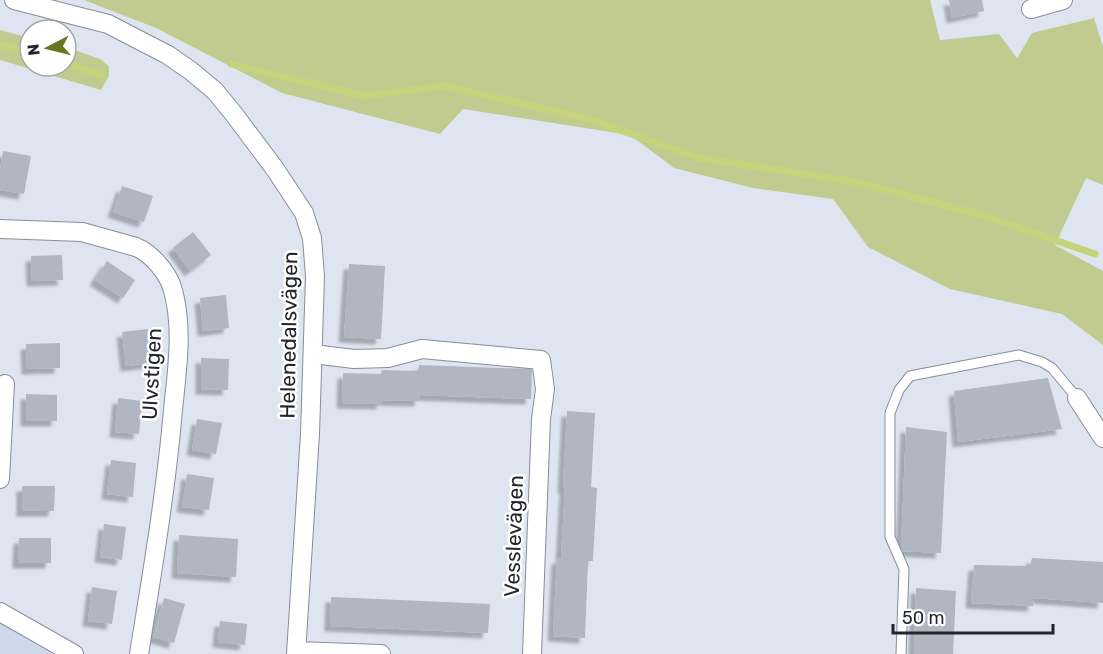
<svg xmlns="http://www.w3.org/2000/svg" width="1103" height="654" font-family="Rubik,sans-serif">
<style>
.built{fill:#ced8eb}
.green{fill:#c1cb8f}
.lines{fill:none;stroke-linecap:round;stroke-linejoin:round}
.stream{stroke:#c5d37c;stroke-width:7}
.building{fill:#b0b6c2;filter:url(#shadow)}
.service-casing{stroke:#878d99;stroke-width:11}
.minor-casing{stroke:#878d99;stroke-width:20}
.service{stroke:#fff;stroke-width:9}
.minor{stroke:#fff;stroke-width:18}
.labels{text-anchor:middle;stroke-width:5;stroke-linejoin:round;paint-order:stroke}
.street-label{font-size:21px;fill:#23252a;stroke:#fff}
</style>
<defs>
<filter id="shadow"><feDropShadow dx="-5.5" dy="5.5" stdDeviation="1.5" flood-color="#0004"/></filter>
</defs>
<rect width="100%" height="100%" fill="#dee5f1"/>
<path class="built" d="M0,617l69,37h-69z"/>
<path class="green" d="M84,0h846l10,40 59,-6 18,24 15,-25 62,-15 9,29v138l-17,-7 -31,67 48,26v74l-41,-31 -112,-25 -82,-42 -35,-48 -80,-11 -79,-20 -44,-33 -167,-26 -23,25 -158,-41 -126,-65z
M0,30l30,8v28h36v-19l34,12 9,7v10l-8,14 -101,-30z"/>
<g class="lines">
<path class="stream" d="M0,44l30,9
M66,64l36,11
M231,64l133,32 81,-10 140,32 115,40 156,24 129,34 110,38"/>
</g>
<path class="building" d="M949,0h33l2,11 -32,7z
M3,151l28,5 -7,38 -24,-4v-20z
M122,186l31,10 -9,26 -31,-10z
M193,232l18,23 -21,16 -17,-23z
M62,255l1,25 -31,1 -1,-25z
M107,261l28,19 -12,18 -28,-18z
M349,264l36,2 -4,73 -37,-2z
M226,295l3,33 -26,3 -3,-33z
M148,329l4,34 -26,3 -4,-34z
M60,343v25l-33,1 -1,-25z
M201,358l28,1 -1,31 -27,-1z
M419,365l113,4 -1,30 -111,-4v6l-38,-1v4l-40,-1 1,-30 38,1 1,-4 36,1z
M1048,378l14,51 -104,13 -4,-51z
M26,394l31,1v26h-31z
M118,398l24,3 -3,33 -24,-2z
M567,411l28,2 -4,74 6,1 -4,73h-5l-3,77 -32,-2 4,-78 4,1 4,-71h-2z
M197,419l25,4 -6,31 -24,-4z
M906,427l41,5 -6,121 -40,-2z
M111,460l25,3 -3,34 -26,-3z
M187,474l27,4 -5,32 -27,-3z
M22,486h33l-1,25h-32z
M104,524l22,3 -4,33 -22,-3z
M179,535l59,4 -2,38 -59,-4z
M19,538h32v25h-33z
M1032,558l71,4v41l-69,-5 -1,8 -62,-3 3,-38 56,1z
M92,587l25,4 -5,33 -24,-3z
M916,588l40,3 -3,63h-39z
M331,597l159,7 -2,29 -158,-7z
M164,598l21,6 -11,39 -21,-6z
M220,621l27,3 -2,21 -27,-3z"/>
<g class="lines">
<g class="service-casing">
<path id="service" d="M901,654l3,-85 -14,-32v-124l9,-23 11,-14 109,-21 23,7 10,6 25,30"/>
</g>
<g class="minor-casing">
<path id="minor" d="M14,0l94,24 60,31 23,16 24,20 18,22 42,56 29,44 8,25 3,38 -5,158 -14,220
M1031,9l32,-9
M0,229l82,3 54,15c15,6 31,25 36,40 12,39 5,83 1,123 -7,82 -21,163 -34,244
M313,354l41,5 34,-1 34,-9 119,11 4,29 -4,30 -9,235
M1077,398l26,40
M0,479l5,-95
M0,612l74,42
M296,651l85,3"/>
</g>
<use href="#service" class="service"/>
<use href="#minor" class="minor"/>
</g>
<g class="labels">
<g class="street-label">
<text transform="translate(289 335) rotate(-89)" y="7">Helenedalsvägen</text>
<text transform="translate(152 374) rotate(-87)" y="7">Ulvstigen</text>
<text transform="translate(514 536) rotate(-88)" y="7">Vesslevägen</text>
</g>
</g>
<g transform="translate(48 48) rotate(263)"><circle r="28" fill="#ffffff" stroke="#a7a8aa" stroke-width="1.5"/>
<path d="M0-4.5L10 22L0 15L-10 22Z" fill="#6a751f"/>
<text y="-9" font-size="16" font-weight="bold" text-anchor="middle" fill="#23252a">N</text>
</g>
<path d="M893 624v9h160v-9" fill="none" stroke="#23252a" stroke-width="3"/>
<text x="902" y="624" font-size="18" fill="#23252a" stroke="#ffffff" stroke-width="4.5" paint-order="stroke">50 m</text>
</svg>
